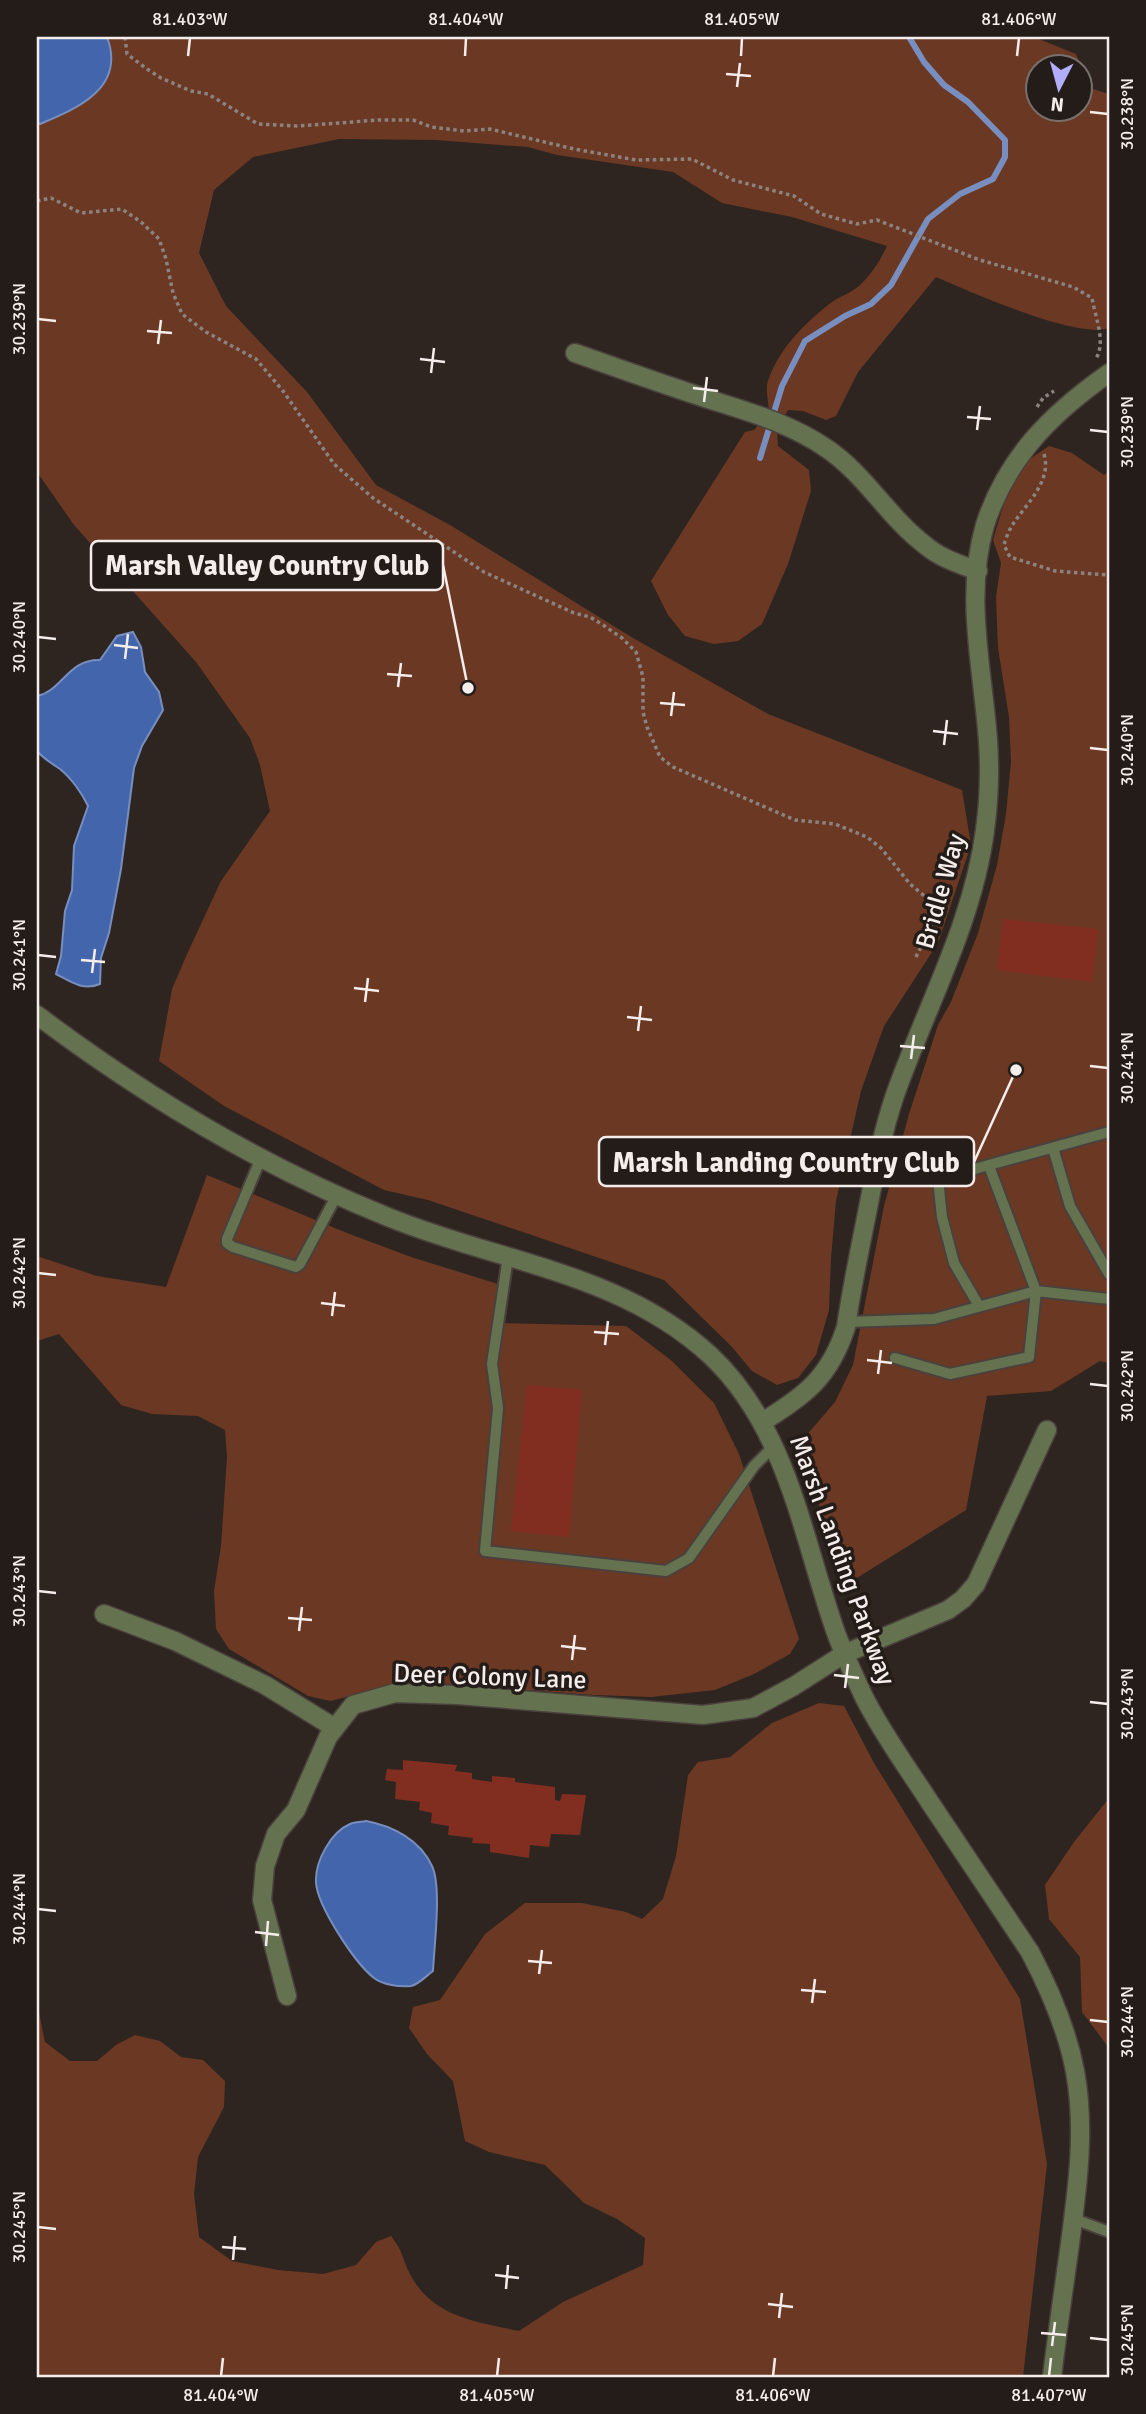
<svg xmlns="http://www.w3.org/2000/svg" width="1146" height="2414" font-family="Signika,sans-serif">
<style>
.green{fill:#6b3823;fill-rule:evenodd}
.water{fill:#4365ab;stroke:#788ebe;stroke-width:2}
.lines{fill:none;stroke-linecap:round;stroke-linejoin:round}
.stream{stroke:#788ebe;stroke-width:6}
.building{fill:#812e21}
.lane-casing{stroke:#4a413d;stroke-width:14}
.street-casing{stroke:#4a413d;stroke-width:21}
.path{stroke:#8b8380;stroke-width:3.5;stroke-dasharray:3.5 3.5;stroke-linecap:butt}
.lane{stroke:#657250;stroke-width:10}
.street{stroke:#657250;stroke-width:18}
.ticks{fill:none;stroke:#f4edeb;stroke-width:2.5}
.labels{text-anchor:middle;stroke-width:7;stroke-linejoin:round;paint-order:stroke}
.street-label{font-size:26px;fill:#f4edeb;stroke:#241c18}
.leader{fill:none;stroke:#f4edeb;stroke-width:2.5}
.callout-dot{fill:#f4edeb;stroke:#241c18;stroke-width:2.5}
.callout{fill:#241c18;stroke:#f4edeb;stroke-width:2.5}
.callout-label{font-size:28px;text-anchor:middle;font-weight:bold;fill:#f4edeb}
.neatline{fill:none;stroke:#f4edeb;stroke-width:2.5}
.ticks-label{font-size:18px;text-anchor:middle;fill:#f4edeb}
</style>
<rect width="100%" height="100%" fill="#2e2521"/>
<path class="green" d="M37,37h983l19,2 37,15 14,34 19,6v234c-33,11 -138,-36 -173,-51l-78,95 -22,44 -10,4 -23,-9 -15,-1 -11,19 1,17 31,24 2,21 -23,73 -26,60 -24,17 -24,3 -29,-8 -17,-21 -17,-34 94,-149 9,-2 15,-17c0,-9 -4,-24 -1,-32 11,-33 37,-58 64,-79 7,-5 16,-8 23,-13 14,-10 25,-28 32,-43l-95,-29 -70,-14 -49,-31 -116,-17 -29,-8 -92,-7 -97,-1 -86,18 -39,33 -15,63 27,53 81,86 69,93 74,40 183,113 135,76 194,76 9,55 -33,98 -54,83 -23,65 -25,110 -5,57 -2,52 -13,45 -18,23 -21,7 -25,-14 -20,-24 -68,-67 -236,-80 -44,-10 -160,-84 -65,-45 13,-72 16,-37 33,-71 49,-70 -10,-46 -10,-27 -54,-76 -122,-137 -37,-53zM1038,66h42v42h-42z
M1049,446l23,7 32,22 5,-4v892l-9,-2 -49,30 -64,5 -21,114 -122,76 -39,-127v-22l30,-35 18,-37 31,-159 25,-92 29,-89 13,-23 27,-69 19,-68 9,-51 5,-52 -2,-45 -11,-69 -2,-51 5,-34 -8,-23 15,-50 19,-29z
M207,1175l140,58 64,24 87,27 -4,39 132,3 46,35 42,42 25,51 60,185 -9,15 -36,20 -39,16 -64,7 -58,-2 -156,-12 -51,3 -55,15 -23,-5 -79,-47 -13,-20 -2,-38 7,-45 6,-89 -2,-27 -27,-14 -46,-2 -31,-9 -62,-71 -22,7v-85l60,20 69,11z
M819,1703l25,3 30,57 146,236 27,165 -24,213h-986v-374l8,39 25,19h27l19,-16 19,-10 25,6 21,16 22,3 22,21 -1,26 -26,50 -4,37 5,43 33,24 46,9 45,4 33,-9 20,-23 15,-6c12,16 10,18 17,34 22,47 66,51 111,61l44,-29 80,-37 2,-27 -28,-19 -33,-16 -39,-38 -56,-13 -24,-11 -12,-60 -26,-27 -18,-26 4,-21 27,-7 45,-66 40,-31h57l44,9 16,7 21,-20 13,-43 12,-81 10,-13 32,-5 42,-34z
M1109,1798v250l-27,-36 -2,-55 -31,-38 -4,-34 29,-43z"/>
<path class="water" d="M37,37h70c19,50 -28,71 -67,87l-3,-1z
M133,632l8,15 4,25 14,20 4,18 -21,36 -8,22 -13,101 -12,64 -8,25 -1,26c-17,7 -29,-2 -44,-10l5,-18 4,-45 7,-21 2,-44 14,-40c-6,-13 -17,-28 -28,-37 -9,-6 -16,-10 -23,-18v-55c25,-5 31,-37 63,-36l17,-24z
M366,1821c27,5 54,19 66,45 10,21 2,81 1,105 -7,5 -15,14 -22,15 -12,1 -28,-1 -37,-8 -19,-15 -57,-72 -58,-96 -1,-21 15,-50 34,-58 5,-2 12,-2 16,-3z"/>
<g class="lines">
<path class="stream" d="M760,458l22,-72 23,-45 40,-25 26,-12 20,-19 37,-66 32,-25 33,-15 12,-22v-17l-37,-38 -24,-17 -20,-23 -15,-25"/>
</g>
<path class="building" d="M1003,919l95,10 -6,53 -95,-12z
M527,1385l55,5 -13,147 -58,-6z
M403,1760l54,5 -2,6 17,2v6l20,3v-6l23,2v4l40,5v13l5,1 2,-7 24,1 -6,40 -29,-1 -2,13 -19,-2 -1,13 -39,-6v-8l-18,-1 1,-5 -25,-3 1,-9 -18,-3 1,-10 -13,-3 1,-8 -25,-3 1,-17 -11,-2 2,-11 16,1z"/>
<g class="lines">
<g class="lane-casing">
<path id="lane" d="M1053,1148l17,58 39,68
M261,1158l-34,81v4l6,4 63,20 4,-3 37,-69
M877,1162l61,17 171,-47
M938,1179l4,38 12,46 25,43
M508,1257l-16,107 6,44 -13,143 181,20 23,-13 65,-92 20,-20
M847,1322l87,-3 102,-28 73,8
M895,1358l55,16 79,-17 7,-66 -47,-125
M1074,2219l35,13"/>
</g>
<g class="street-casing">
<path id="street" d="M575,353c42,15 85,30 127,44 43,14 86,25 124,51 39,26 62,69 99,97 15,13 34,19 53,26
M37,1015c109,82 224,151 351,202 109,45 233,55 323,139 76,72 91,179 124,274 8,23 19,45 29,67 18,36 43,70 65,104 34,50 67,101 101,151 20,38 37,77 45,119 11,60 2,120 -6,180 -6,42 -12,84 -17,126
M762,1422c43,-26 68,-45 84,-95 6,-42 15,-83 23,-124 7,-37 14,-73 26,-108 31,-88 78,-172 90,-265 4,-29 5,-60 3,-89 -5,-71 -24,-145 -3,-216 22,-68 67,-112 124,-152
M104,1614l71,27 90,44 70,43
M287,1996l-25,-96 3,-34 11,-32 20,-24 32,-73 25,-32 42,-12 62,2 246,20 50,-7 41,-22 50,-32 104,-44 15,-11 13,-15 71,-154"/>
</g>
<path class="path" d="M125,37l2,17 20,15 14,9 30,13 17,3 50,30 39,2 82,-6h34l18,7 33,4 26,-2 84,20 62,11 56,-1 41,21 61,16 27,18 36,10 20,-4 103,40 93,27 19,11c3,19 15,45 3,62
M37,201l14,-3 30,15 41,-4 19,13 18,17 7,20 7,34 9,21 24,18 50,27 27,32 51,73 39,34 111,74 90,41 16,4 13,8 19,13 14,14 7,25v35l4,15 13,30 13,10 122,53 40,4 32,13 14,11 29,36 24,20c3,19 -10,36 -18,53
M1037,407l6,-9 11,-7
M1044,454c8,27 -17,49 -31,70 -4,6 -7,14 -9,21l6,12 45,14 54,4"/>
<use href="#lane" class="lane"/>
<use href="#street" class="street"/>
</g>
<path class="ticks" d="M188,56l2,-18M465,56l1,-18M741,56l1,-18M1017,56l2,-18M726,74l25,2M737,87l3,-24M1090,112l18,2M38,319l18,2M147,331l25,2M158,344l3,-24M420,359l25,3M431,373l3,-25M693,388l25,3M704,402l3,-25M967,417l24,2M977,430l3,-24M1090,430l18,2M38,637l18,2M114,645l24,3M125,659l3,-25M387,674l25,2M398,687l3,-24M660,703l25,2M671,716l3,-24M933,731l25,3M944,745l3,-25M1090,748l18,2M38,955l18,2M81,960l24,2M92,973l3,-24M354,988l25,3M365,1002l3,-24M627,1017l25,3M638,1031l3,-25M900,1046l25,2M911,1059l3,-24M1090,1066l18,2M38,1273l18,2M321,1303l24,3M332,1316l3,-24M594,1332l25,2M605,1345l3,-24M867,1360l25,3M878,1374l3,-24M1090,1384l18,2M38,1591l18,2M288,1618l24,2M299,1631l3,-24M561,1646l25,3M572,1660l3,-25M834,1675l25,3M845,1688l3,-24M1090,1702l18,2M38,1909l18,2M255,1932l24,3M266,1946l2,-25M528,1961l24,2M539,1974l3,-24M801,1990l25,2M812,2003l3,-24M1090,2020l18,2M38,2227l18,2M222,2247l24,2M233,2260l2,-24M495,2275l24,3M506,2289l2,-24M768,2304l25,3M779,2318l3,-25M1041,2333l25,2M1090,2338l18,2M1052,2346l3,-24M221,2376l2,-18M497,2376l2,-18M773,2376l2,-18M1049,2376l2,-18"/>
<g class="labels">
<g class="street-label">
<text transform="translate(940 891) rotate(-74)" y="9">Bridle Way</text>
<text transform="translate(843 1560) rotate(70)" y="9">Marsh Landing Parkway</text>
<text transform="translate(490 1676) rotate(2)" y="9">Deer Colony Lane</text>
</g>
</g>
<path class="leader" d="M468 688L443 565M1016 1070L974 1162"/>
<g class="callout-dot">
<circle cx="468" cy="688" r="7"/>
<circle cx="1016" cy="1070" r="7"/>
</g>
<g class="callout">
<rect x="91" y="541" width="352" height="49" rx="7"/>
<rect x="599" y="1137" width="375" height="49" rx="7"/>
</g>
<g class="callout-label">
<text x="267" y="575">Marsh Valley Country Club</text>
<text x="786" y="1172">Marsh Landing Country Club</text>
</g>
<rect width="1146" height="2414" fill="none" stroke="#241c18" stroke-width="77"/>
<g transform="translate(1059 88) rotate(186)"><circle r="33" fill="#241c18" stroke="#77706c" stroke-width="2"/>
<path d="M0-5L12 26L0 18L-12 26Z" fill="#b1adfa"/>
<text y="-10" font-size="19" font-weight="bold" text-anchor="middle" fill="#f4edeb">N</text>
</g>
<rect x="38" y="38" width="1070" height="2338" class="neatline"/>
<g class="ticks-label">
<text x="190" y="25">81.403°W</text>
<text x="466" y="25">81.404°W</text>
<text x="742" y="25">81.405°W</text>
<text x="1019" y="25">81.406°W</text>
<text transform="translate(1127 114) rotate(-90)" y="6">30.238°N</text>
<text transform="translate(19 319) rotate(-90)" y="6">30.239°N</text>
<text transform="translate(1127 432) rotate(-90)" y="6">30.239°N</text>
<text transform="translate(19 637) rotate(-90)" y="6">30.240°N</text>
<text transform="translate(1127 750) rotate(-90)" y="6">30.240°N</text>
<text transform="translate(19 955) rotate(-90)" y="6">30.241°N</text>
<text transform="translate(1127 1068) rotate(-90)" y="6">30.241°N</text>
<text transform="translate(19 1273) rotate(-90)" y="6">30.242°N</text>
<text transform="translate(1127 1386) rotate(-90)" y="6">30.242°N</text>
<text transform="translate(19 1591) rotate(-90)" y="6">30.243°N</text>
<text transform="translate(1127 1704) rotate(-90)" y="6">30.243°N</text>
<text transform="translate(19 1909) rotate(-90)" y="6">30.244°N</text>
<text transform="translate(1127 2022) rotate(-90)" y="6">30.244°N</text>
<text transform="translate(19 2227) rotate(-90)" y="6">30.245°N</text>
<text transform="translate(1127 2340) rotate(-90)" y="6">30.245°N</text>
<text x="221" y="2401">81.404°W</text>
<text x="497" y="2401">81.405°W</text>
<text x="773" y="2401">81.406°W</text>
<text x="1049" y="2401">81.407°W</text>
</g>
</svg>
